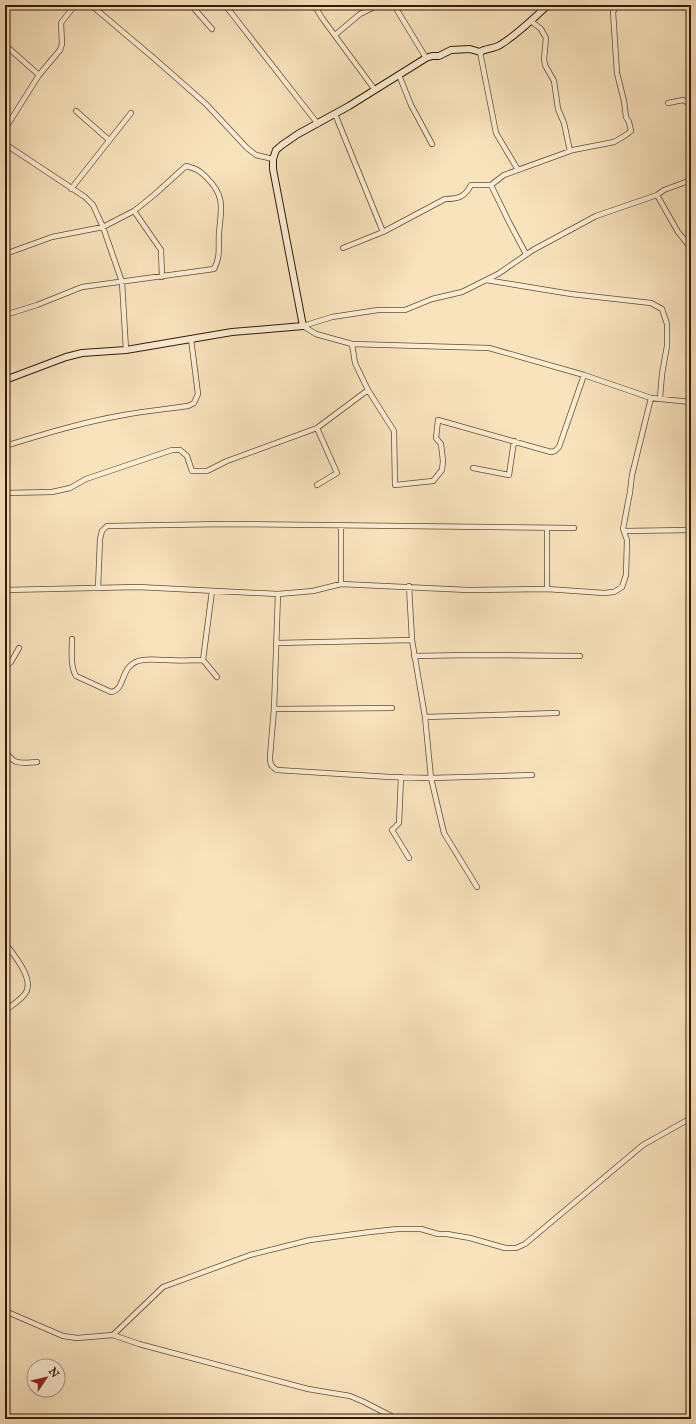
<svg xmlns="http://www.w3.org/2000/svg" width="696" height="1424" font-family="'IM FELL Great Primer',serif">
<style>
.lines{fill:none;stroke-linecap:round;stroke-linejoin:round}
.street-casing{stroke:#664c34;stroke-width:6}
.secondary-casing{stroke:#351907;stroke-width:8}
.street{stroke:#fbedd4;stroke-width:4.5}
.secondary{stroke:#fbedd4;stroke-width:6}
</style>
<rect width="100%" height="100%" fill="#f9e3bd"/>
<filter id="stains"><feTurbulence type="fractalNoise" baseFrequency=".005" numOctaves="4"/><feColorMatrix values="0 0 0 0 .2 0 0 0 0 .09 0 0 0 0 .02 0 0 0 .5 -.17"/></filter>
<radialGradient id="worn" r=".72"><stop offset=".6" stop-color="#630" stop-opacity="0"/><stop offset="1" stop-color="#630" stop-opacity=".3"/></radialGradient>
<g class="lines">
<g class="street-casing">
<path id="street" d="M91,5l65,55 50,44 41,44 9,7 17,4
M191,5l21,24
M225,5l93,119
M314,5l8,13 53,72
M394,5l32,53
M531,21l10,8 5,9 -2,21 1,6 9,16 4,28 6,14 6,28
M335,35l25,-21 18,-9
M5,45l34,30
M480,52l16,81 22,37
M399,75l12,30 21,39
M668,103l15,-3 8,4
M76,111l33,29
M335,114l48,118
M5,129l34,-54 21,-25 2,-6 -1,-21 14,-18
M5,144l80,53 8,8 10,22 19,55 4,68
M491,185l18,37 17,32
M71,189l60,-76
M657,195l21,37 13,16
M134,211l27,39 1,27
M343,248l40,-16 62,-33c13,0 20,-2 26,-14h20l13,-10 69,-25 41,-8 12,-7 5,-4 -2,-9 -3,-5 -2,-16 -7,-28 -4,-61 4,-7
M5,254l47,-17 51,-10 31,-16 20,-16 32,-29c11,3 13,4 21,12 19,19 14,31 12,55 -1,15 2,23 -5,36l-132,18 -45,18 -32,10
M486,280l85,14 80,9 11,6 5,15v22l-5,28 -2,24
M303,326l29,-9 46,-7h27l27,-11 30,-7 36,-18 35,-24 63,-34 61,-21 7,-5 27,-10
M303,326l13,8 36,10 137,4 95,27 67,23 40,4
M352,344l3,19 13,27 26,41 1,54 38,-4 9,-11 1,-9 -2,-17 -5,-6 2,-18 113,32 4,-1 4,-4 25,-72
M317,428l20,45 -20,12
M5,446c39,-12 78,-24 119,-31 21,-4 43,-6 64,-9l6,-3 4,-9 -7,-55
M473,468l36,7 5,-34
M5,493l47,-1 18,-4 16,-9 86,-29h8l7,6 5,15h15l20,-10 90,-33 51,-38
M341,526v58
M624,531l67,-1
M409,586l3,54 13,77 6,61 13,55 33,54
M98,588l2,-49 2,-8 5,-5 119,-2 348,4
M547,589v-61
M5,590l133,-3 140,7 35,-3 28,-7 127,6 79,-1 57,4 10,-1 8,-5 4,-12 1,-35 -4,-11 7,-37 2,-17 19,-77
M212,591l-9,69 14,17
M278,594l-4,115 -4,47c0,7 0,10 7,14l113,7 41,1 101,-3
M72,639c0,11 -2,27 4,37l35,16c15,-2 8,-24 27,-31 10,-3 18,-1 28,-1 12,1 25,0 37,0
M277,643l135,-3
M414,656l58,-1 108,1
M5,667l6,-5 8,-14
M274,709l118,-1
M425,717l132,-4
M5,750c9,16 15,13 32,12
M401,777l-2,46 -7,7 17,28
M5,943c8,11 32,38 19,52 -5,6 -13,11 -19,16
M5,954l5,-4
M5,1311l58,25 14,2 36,-3 26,9 169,45 42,7 14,6 33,17
M113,1335l50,-48 87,-32 60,-15 60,-8 28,-3h23l17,5h9l23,4 35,10h11l9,-4 118,-99 48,-27"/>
</g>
<g class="secondary-casing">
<path id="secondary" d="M5,380l61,-23 16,-4 44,-3 106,-18 71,-6 -30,-157v-10l3,-9 6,-5 16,-11 51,-28 77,-48 6,-2h7l12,-6 19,-1 10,3c6,-4 14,-3 20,-7 18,-11 33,-26 48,-40"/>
</g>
<use href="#street" class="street"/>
<use href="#secondary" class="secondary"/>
</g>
<rect width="696" height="1424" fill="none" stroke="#f9e3bd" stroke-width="20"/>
<rect x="6" y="6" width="684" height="1412" fill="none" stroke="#351907" stroke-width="2"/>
<rect x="10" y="10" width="676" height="1404" fill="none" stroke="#351907"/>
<g transform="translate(46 1378) rotate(55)"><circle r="19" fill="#fbedd4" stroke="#ac9882"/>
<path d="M0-3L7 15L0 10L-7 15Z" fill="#8f2418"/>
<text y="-6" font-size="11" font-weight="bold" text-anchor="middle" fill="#351907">N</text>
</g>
<rect width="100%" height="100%" filter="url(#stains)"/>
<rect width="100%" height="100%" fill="url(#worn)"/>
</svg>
